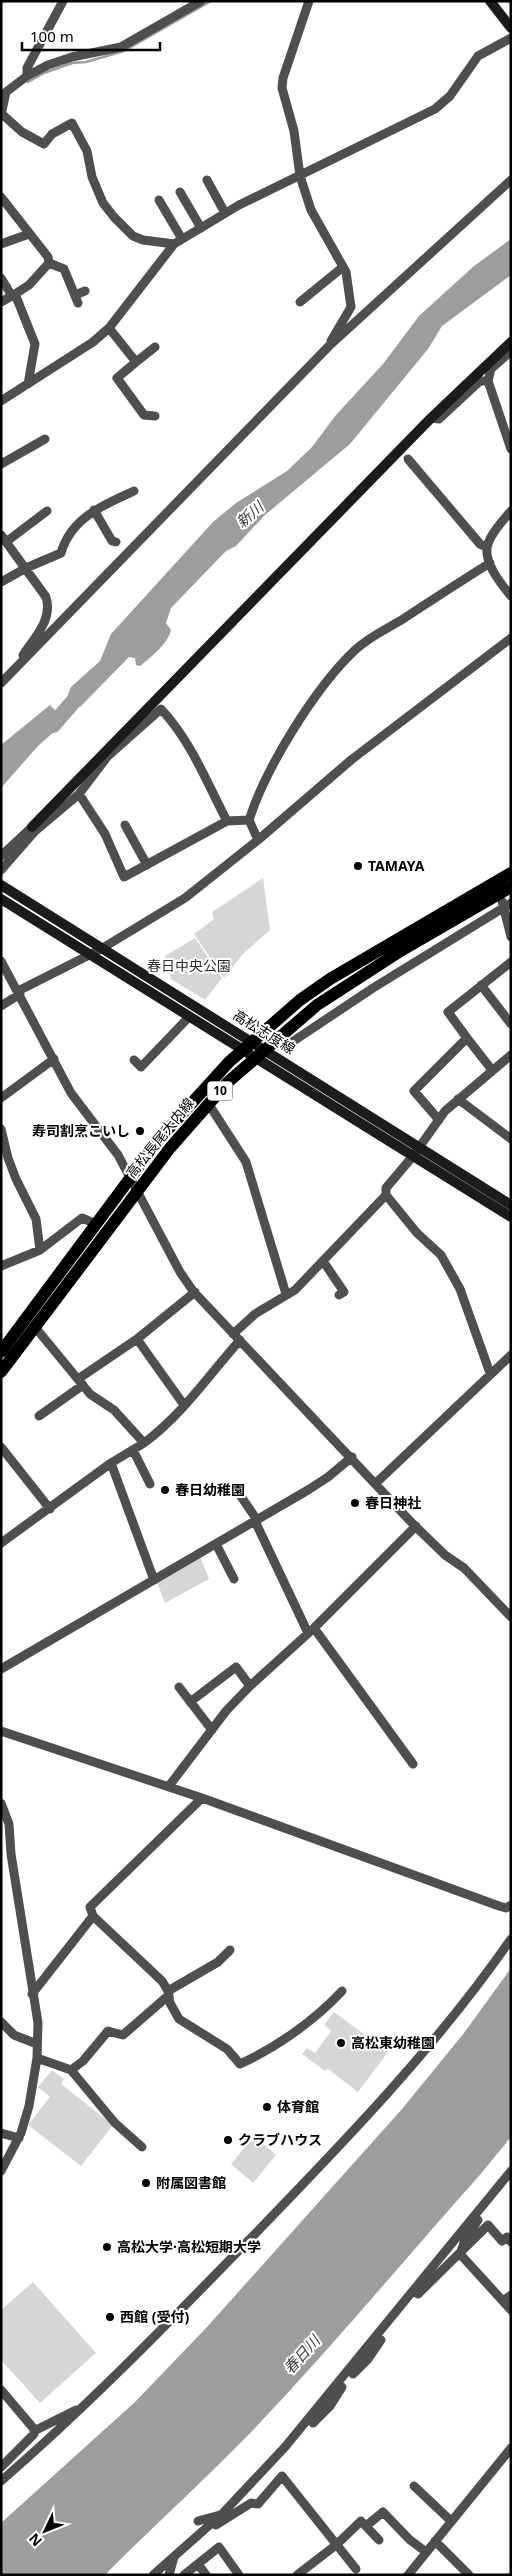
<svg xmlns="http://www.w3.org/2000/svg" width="512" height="2576" font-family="'Noto Sans','Noto Sans JP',sans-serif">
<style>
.green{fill:#d6d6d6}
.water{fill:#9d9d9d}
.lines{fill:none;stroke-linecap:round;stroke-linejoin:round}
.stream{stroke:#9d9d9d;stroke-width:2.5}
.river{stroke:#9d9d9d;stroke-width:16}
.street{stroke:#4f4f4f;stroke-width:9}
.secondary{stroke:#1c1c1c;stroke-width:10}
.primary{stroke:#000;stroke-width:12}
.poi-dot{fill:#000;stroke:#fff;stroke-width:2}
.labels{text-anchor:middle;stroke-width:4;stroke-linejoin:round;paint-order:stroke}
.shield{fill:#fff;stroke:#4c4c4c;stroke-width:1}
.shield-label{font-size:12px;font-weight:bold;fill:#000}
.poi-label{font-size:14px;font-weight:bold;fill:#000;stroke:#fff;text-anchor:start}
.park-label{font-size:14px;fill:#2d2d2d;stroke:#fff}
.street-label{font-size:14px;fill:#000;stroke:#fff}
.water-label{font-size:15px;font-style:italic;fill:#3e3e3e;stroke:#fff}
</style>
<rect width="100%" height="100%" fill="#fff"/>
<path class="green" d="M263,878l7,52 -27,24 -19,24 -30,-44 20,-15 -2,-7z
M195,938l27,40 -17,22 -34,-21 -6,-23z
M200,1556l9,23 -44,24 -8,-21z
M334,2012l54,40 -30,40 -30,-23 -3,2 -23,-17 5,-6 8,5 16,-22 -7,-6z
M52,2070l12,9 -3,5 52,41 -32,41 -53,-41 22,-28 -12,-10z
M254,2136l22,19 -23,28 -22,-19z
M33,2282l63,71 -56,50 -39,-43v-50z"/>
<path class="water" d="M511,239v36l-69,51 -14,23 -78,95 -85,71 -29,31 -10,5 -55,57 -5,15 5,7c-3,14 -21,28 -31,36l-4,-1 -1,-7 -6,-1 -49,50h-4l-9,-10 4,-10 29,-26 11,-27 102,-112 23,-19 51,-32 25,-24 24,-32 47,-51 36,-48 55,-50z
M50,705l7,7 7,-7 5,6 -6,6 3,4 -28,25 -37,42v-43z
M511,1968v169l-32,39c-75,84 -147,171 -225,253 -48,50 -100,96 -149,146h-104v-52l134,-121 72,-75 195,-218 62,-76z"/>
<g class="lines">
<path class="stream" d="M28,82l16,-9 28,-10 14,-1 38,-11 87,-50"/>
<path class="river" d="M53,725l33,-38"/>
<path class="street" d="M309,1l-26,77 -1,10 12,43 6,45 11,34 35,62 5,35 -20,34
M27,76v-8l36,-67
M2,114l20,18 22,12 8,-10 20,-11 15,28 5,26 11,26 11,14 19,19 10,4 31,4
M1,115l5,-23 21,-16 21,-11 24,-8 49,-10 80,-46
M207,180l18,33
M180,192l21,36
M1,197l47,60 1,6 -20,22 -14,9 20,50 -7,40
M159,200l23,39
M1,244l28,-10
M49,263l15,6 14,34
M1,278l11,18
M75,295l10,-4
M1,302l14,-8
M300,302l43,-35
M109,328l27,34 -19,16 27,37 11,1
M136,362l19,-15
M488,381l3,-12 20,-18
M1,401l92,-59 16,-14 65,-84 65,-39 196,-96 15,-13 28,-40 33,-18
M431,418l8,1 41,-38h8l23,68
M408,459l72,85 7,3
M1,464l44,-25
M94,510l18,31 4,1
M511,511c-7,8 -20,22 -23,33 -6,17 13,40 23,52
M1,535l45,62c7,22 -11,40 -23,58
M6,542l41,-31
M1,582l25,-14 35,-15c10,-35 42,-48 73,-62
M1,683l328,-337 182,-166
M79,794l26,40 19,43 103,-56
M249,820c17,-53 66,-132 106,-170 15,-14 32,-21 48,-31 29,-19 58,-38 87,-56
M125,825l22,40
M35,831l44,-37 28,-37 54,-48c30,32 46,74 66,112l22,-1 9,20
M1,856l31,-29 3,4 -34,39
M502,901l9,36
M1,961l70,132 47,62 62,117 13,19 220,233 32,31 19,13 47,49
M481,985l30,39
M18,991l83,-42 84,-51 73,-58 93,-80 160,-122
M1,1006l19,-12
M467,1038l-19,-26 63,-50
M289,1044l84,-56 138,-85
M134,1060l7,7 48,-50
M1,1098l53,-39
M458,1099l53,40
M208,1103l38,59 40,132
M439,1120l-25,-29 53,-53 25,32
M1,1129l7,29 8,21 20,40 4,31
M323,1261l21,31 -5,3
M1,1266l39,-16 42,-32 14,6
M35,1327l55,67 24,16 30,33c38,-28 65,-68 96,-103
M233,1334l22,-20 40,-24 91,-95
M137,1339l47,66
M490,1373l-30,-84 -19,-34 -24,-22 -31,-38v-7l27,-32 32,-45 66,-56
M78,1379l59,-40 58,-47
M39,1416l44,-31
M144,1443l-33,20 43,117
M1,1447l49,62
M133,1450l17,34
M376,1483l135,-128
M240,1495l17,25
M255,1521l53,112
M1,1543l110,-80
M216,1544l18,35
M314,1628l99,136
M1,1669l307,-179 20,-13 24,-20
M179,1687l33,43
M190,1702l46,-35 14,19
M1,1731l201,67 297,108 7,2 5,-3
M169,1786l57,-75 24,-25 64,-58 102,-102
M1,1803l8,21 2,30 27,169 -1,35 -8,48 -8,27 -20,38
M93,1916l-3,-9 112,-109
M168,1991l50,-29 12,-12
M32,1994l61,-78 69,65 6,10 2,12 9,16 48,30 13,15c37,-17 74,-43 102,-73
M1,2022l13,13 23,9
M37,2058l34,12 44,53 27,24
M71,2070l12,-9 25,-30 15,4 46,-40
M1,2133l18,5
M478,2220l-13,20 -5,14 51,56
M418,2294l70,-69 14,16 5,-4 4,5
M503,2301l8,-6
M353,2374l15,-15 13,-19
M1,2390l33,39v5l-33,33
M313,2423l17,-17 12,-19
M34,2431l42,-21
M1,2481c89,-77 170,-161 252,-245 91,-94 183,-189 258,-297
M414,2486l37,35
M198,2521l22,-6
M216,2525l35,-22 7,1 24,-28 74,93
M366,2526l17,-14 27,28 16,12
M435,2541l34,34
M198,2564l8,11
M153,2575l69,-61 63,-67 226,-276
M169,2575l5,-18
M184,2575l35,-28 20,28
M297,2575l39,-30 25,-24 18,19
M408,2575l103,-127"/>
<path class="secondary" d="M490,1l21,27
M32,827l399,-409 80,-76
M1,885l510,320
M1,899l510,318"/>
<path class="primary" d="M1,1352l159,-214 69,-76 71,-62 30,-21 181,-106
M1,1372l169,-224 58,-66 89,-77 85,-55 109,-63"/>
</g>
<g class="poi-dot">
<circle cx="358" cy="866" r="5"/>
<circle cx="140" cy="1131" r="5"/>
<circle cx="165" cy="1490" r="5"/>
<circle cx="355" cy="1503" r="5"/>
<circle cx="341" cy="2043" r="5"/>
<circle cx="267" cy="2107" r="5"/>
<circle cx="228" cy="2140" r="5"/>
<circle cx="146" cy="2183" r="5"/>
<circle cx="107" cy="2247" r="5"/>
<circle cx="110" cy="2317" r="5"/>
</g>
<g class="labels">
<rect class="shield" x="207.5" y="1081.5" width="25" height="19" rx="4"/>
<g class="shield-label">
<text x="220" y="1095">10</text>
</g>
<g class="poi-label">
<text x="368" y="871">TAMAYA</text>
<text x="130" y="1136" text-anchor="end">寿司割烹こいし</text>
<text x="175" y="1495">春日幼稚園</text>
<text x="365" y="1508">春日神社</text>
<text x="351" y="2048">高松東幼稚園</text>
<text x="277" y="2112">体育館</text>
<text x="238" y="2145">クラブハウス</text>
<text x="156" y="2188">附属図書館</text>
<text x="117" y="2252">高松大学·高松短期大学</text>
<text x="120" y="2322">西館 (受付)</text>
</g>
<g class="park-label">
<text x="189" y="971">春日中央公園</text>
</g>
<g class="street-label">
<text transform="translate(264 1032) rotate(32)" y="5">高松志度線</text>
<text transform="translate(160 1138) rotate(-51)" y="5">高松長尾大内線</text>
</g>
<g class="water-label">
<text transform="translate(250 515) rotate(-41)" y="5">新川</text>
<text transform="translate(302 2355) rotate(-48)" y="5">春日川</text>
</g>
</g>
<rect width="512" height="2576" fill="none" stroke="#000000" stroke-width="5"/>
<g transform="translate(45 2531) rotate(227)" stroke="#ffffff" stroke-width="4" paint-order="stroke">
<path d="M0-4L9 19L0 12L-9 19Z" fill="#000000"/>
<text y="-8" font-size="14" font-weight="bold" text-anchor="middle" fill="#000000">N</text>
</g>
<path d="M22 42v8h138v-8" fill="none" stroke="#000000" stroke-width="2.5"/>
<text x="30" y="42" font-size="15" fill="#000000" stroke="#ffffff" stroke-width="4" paint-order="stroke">100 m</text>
</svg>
